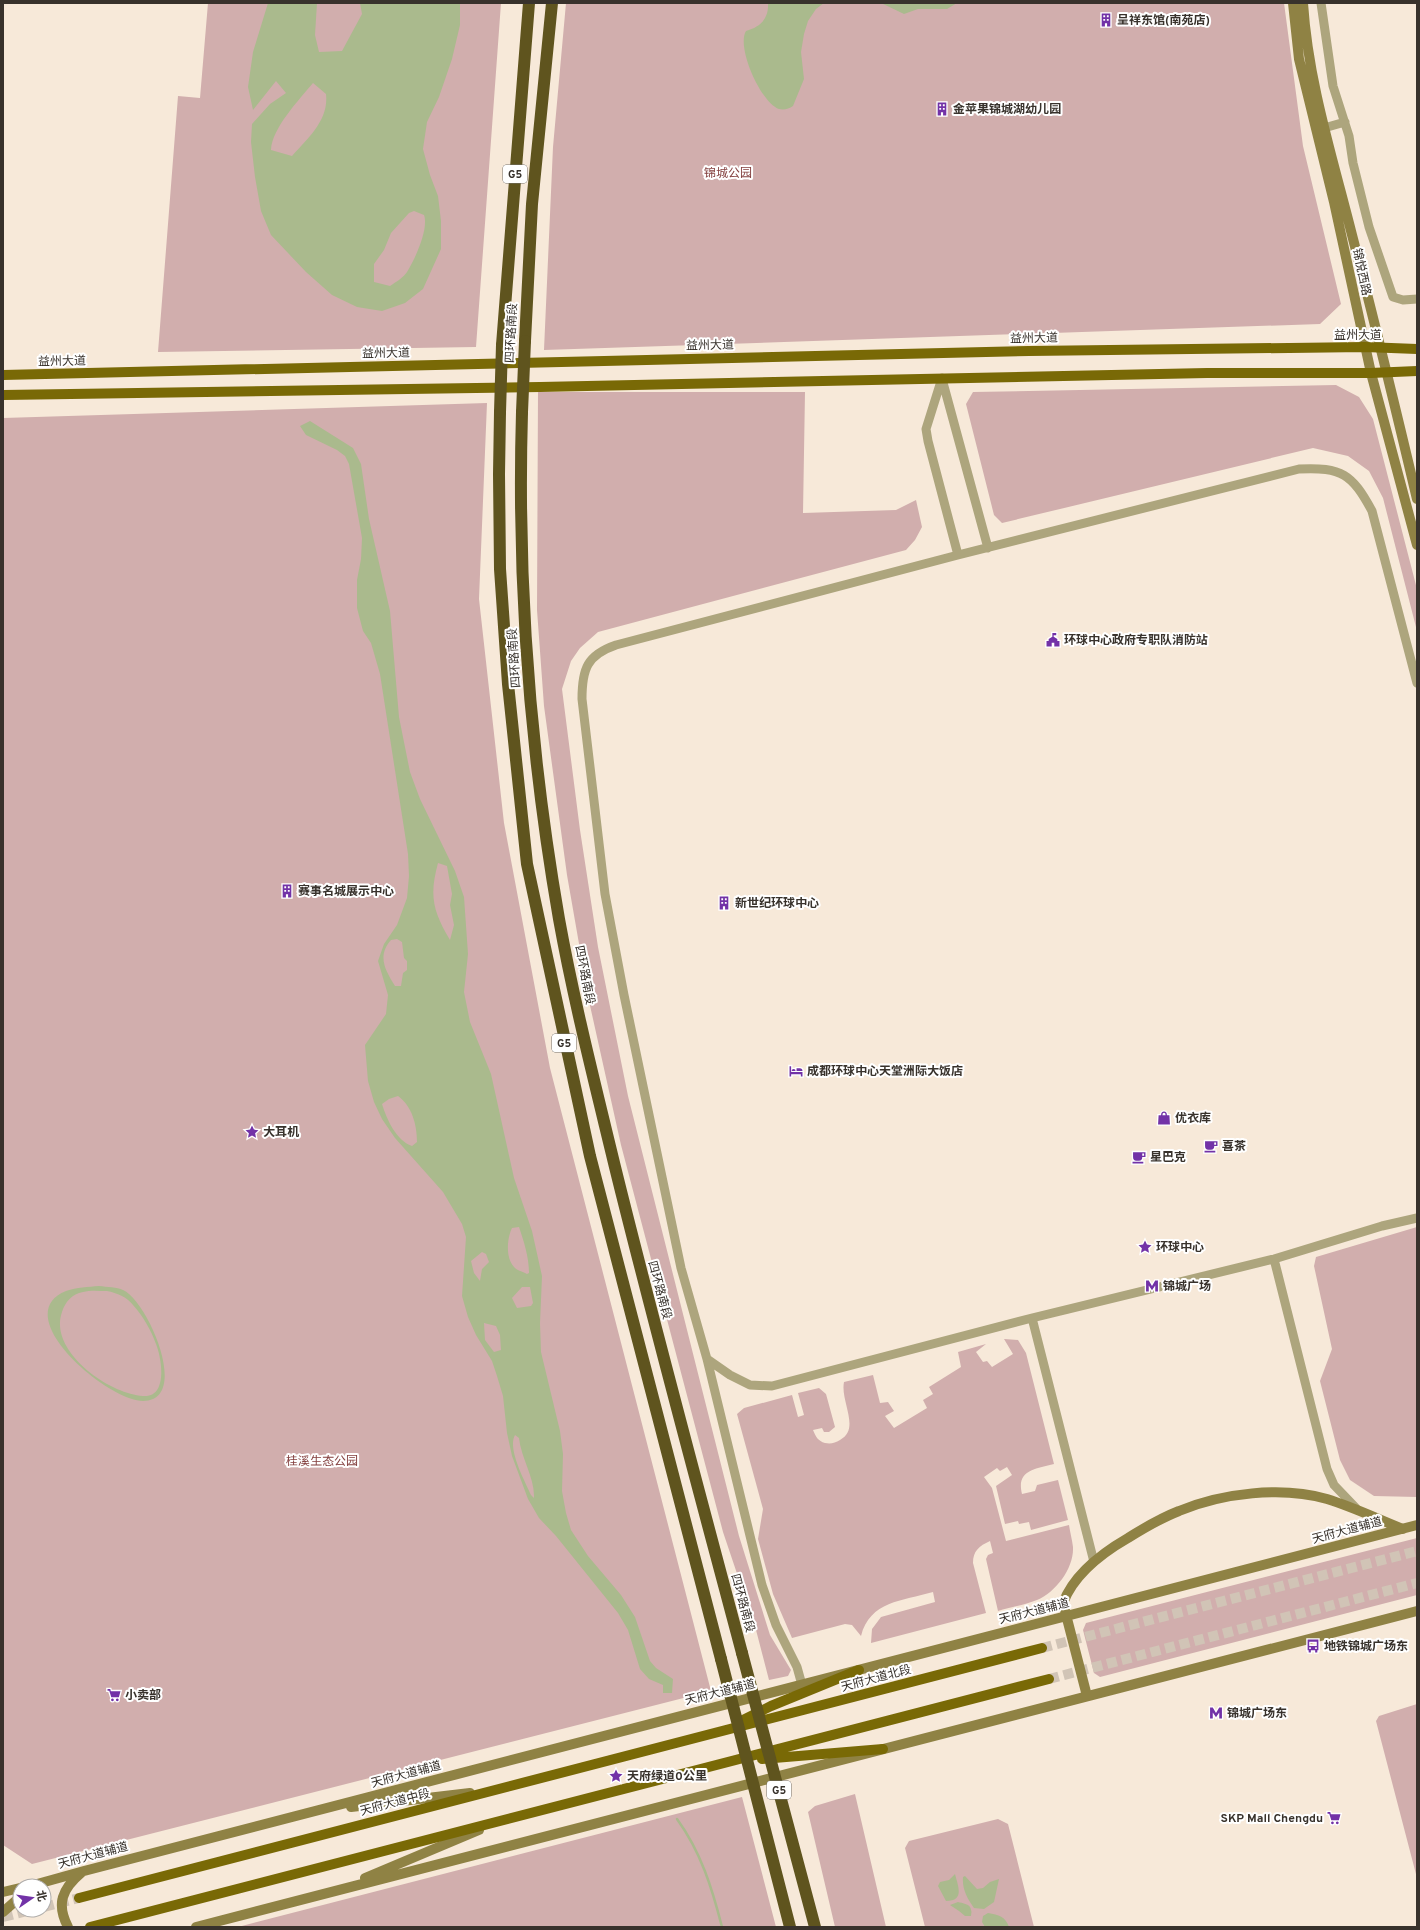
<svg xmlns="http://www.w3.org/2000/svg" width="1420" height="1930" font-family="Overpass,'Noto Sans SC',sans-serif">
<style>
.green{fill:#d1aead}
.water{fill:#aaba8d;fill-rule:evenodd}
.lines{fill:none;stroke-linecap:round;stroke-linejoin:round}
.stream{stroke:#aaba8d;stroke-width:2.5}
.primary-tunnel{stroke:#d1c4b6;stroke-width:10;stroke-dasharray:10 5;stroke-linecap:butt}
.street{stroke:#ada57d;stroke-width:9}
.secondary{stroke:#8f8244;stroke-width:10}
.primary{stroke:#796906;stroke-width:10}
.highway{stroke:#5f541e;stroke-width:12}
.highway-bridge{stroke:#5f541e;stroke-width:12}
.labels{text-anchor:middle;stroke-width:4;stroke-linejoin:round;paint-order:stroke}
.shield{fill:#fff;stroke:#74706b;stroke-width:1}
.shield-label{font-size:11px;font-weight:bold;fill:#38322c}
.poi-label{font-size:12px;font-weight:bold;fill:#38322c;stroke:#fff;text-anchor:start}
.park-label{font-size:12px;fill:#84403f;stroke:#fff}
.street-label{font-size:12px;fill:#38322c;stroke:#fff}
</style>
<rect width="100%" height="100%" fill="#f7e9d9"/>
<path class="green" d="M208,3h293l-25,344 -318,5 20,-256 22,2z
M566,3h718l19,143 38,158 -21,20 -776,26 9,-203z
M1336,385l23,12 14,22 44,170v42l-34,-133 -14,-27 -21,-15 -35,-8 -311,75 -8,-8 -28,-111 7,-12z
M538,392h267l-2,121 93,-3 20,-10 6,27 -7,13 -9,10 -308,82 -18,16 -9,13 -9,28 18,141 18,117 30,149 111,440 31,99 21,35 -3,6 -19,4 -13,-50 -33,-98 -102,-387 -32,-144 -22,-126 -23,-169 -7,-96z
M487,403l-8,196 25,224 46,245 161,623 -679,173 -29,-19v-1427z
M1417,1227v270l-43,-1 -24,-16 -10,-20 -20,-79 12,-32 -18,-83 2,-9z
M1004,1339l14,1 8,13 28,111c-19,5 -38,6 -32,30l13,-3 2,-6 21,-5 10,40 -37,10 -2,-8 -10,2 -1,-3 -13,3 -9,-38 16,-11 -5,-8 -7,4 -3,-3 -13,9 8,11 14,53 63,-16c1,7 3,14 4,22 1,21 -17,45 -36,53 -12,5 -27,7 -39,11l-12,-52 2,-4 5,-2 -3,-12c-11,5 -17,10 -17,22l13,50 -115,30 1,-14 9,-12 54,-15 -2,-10c-31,9 -63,9 -72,44l-9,-11 -7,-1 -53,14 -19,-44 -15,-55 5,-30 -26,-95 7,-6 48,-13 6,22 6,-2 -6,-22 21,-5 7,6 9,33 -6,5h-5l-2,-4 -9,2c3,7 5,11 12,13 6,1 10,0 15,-3 21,-11 0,-39 4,-58l29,-7 7,28 8,-1 6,9 -9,5 9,12 33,-20 -4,-8 10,-6 -4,-7 32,-20 -3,-15 28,-8 -10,8 7,10 4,-1 5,6 21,-13z
M1417,1538v57l-317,82 -6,-4 -11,-43 3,-7z
M1417,1704v174l-41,-157 3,-5z
M855,1794l31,133h-51l-27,-115 7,-6z
M742,1797l34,130h-538z
M998,1819l10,5 26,103h-109l-20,-79 4,-7z"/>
<path class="water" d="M268,3h49l-2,32 4,17 23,-1 20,-37 -2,-11h100v22l-8,34 -13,38 -12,25 -4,27 7,26 8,21 3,25v28l-18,40 -18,14 -23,8 -25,-4 -25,-12 -26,-23 -35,-37 -10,-24 -6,-34 -4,-35 1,-18 18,-20 16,-11 -10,-12 -23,29 -5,-23 5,-35zM313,83l13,11c3,26 -18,44 -34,62l-21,-6c1,-22 28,-50 42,-67zM414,211l10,4c5,14 -9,44 -17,57 -3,5 -11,10 -17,14l-16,-4v-18l10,-14 7,-17 18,-20z
M768,3h56l-8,6 -8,12 -4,13 -3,18 3,27 -11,27c-4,3 -9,4 -14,3 -18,-6 -43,-62 -33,-78 14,-4 23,-12 22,-28z
M881,3h76l-10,6h-29l-14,5z
M310,421l43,27 8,16 8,55 21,92 9,106 11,55 10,27 35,72 9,26 4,57 -4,38 6,30 21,52 23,104 18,53 10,45 -2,47 1,29 19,79 3,23 -1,37 4,22 5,17 17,26 33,39 14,22 15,44 6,7 17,11 -1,14h-9v-8l-14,-6 -9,-10 -12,-39 -10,-17 -62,-77 -17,-18 -11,-19 -16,-43 -5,-23 -4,-37 -6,-20 -5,-15 -16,-26 -8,-18 -6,-21 4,-59 -4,-13 -19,-32 -48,-54 -13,-19 -8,-17 -6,-21 -3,-36 21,-31 2,-19 -10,-34 6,-17 13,-19 10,-27 2,-22 -1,-22 -28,-180 -9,-31 -8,-12 -6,-23v-28l4,-21 1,-21 -13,-74 -4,-8 -8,-6 -31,-15 -6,-9zM438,863l9,3 5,28 -2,11 4,20 -4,15c-17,-29 -21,-44 -12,-77zM397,939l5,3 2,16 3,3v9l-4,3 -2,13h-6c-10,-16 -18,-30 -4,-46zM398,1096c14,10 19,29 19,46l-5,4c-16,-6 -25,-26 -30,-42l7,-5zM519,1227c5,15 10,30 10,46l-2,1c-3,-2 -9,-3 -12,-6 -10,-9 -8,-30 -3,-40zM482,1252l4,2 3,8 -7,7 -2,12 -6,-8 -3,-12zM522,1287h8l3,16 -2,3 -14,2 -5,-10zM484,1323l12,3 4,9 1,15 -7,2 -9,-12zM515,1435l4,3c2,20 16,40 15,60l-3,-3c-6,-14 -24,-46 -16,-60z
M99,1286c8,1 18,1 24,4 25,11 68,111 20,111 -37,-1 -136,-86 -77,-110 11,-4 22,-4 33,-5zM107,1291c10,2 20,6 26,14 10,11 18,25 23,39 6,15 12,54 -13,52 -34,-2 -95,-45 -81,-84 3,-10 10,-18 21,-20 7,-2 16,-1 24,-1z
M955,1874c3,12 10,27 -9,27l-8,-15 2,-4 9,-2z
M965,1876l12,13 6,-1 7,-6 9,-3 -5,23 -10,7 -10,-1c-7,-10 -12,-19 -11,-31z
M958,1902c4,1 13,2 13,8 1,2 0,4 0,6h-6l-6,-5 -9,-6z
M988,1913c11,2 17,3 21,14h-24l-3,-5 1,-6z"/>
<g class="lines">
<path class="stream" d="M677,1819c24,33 35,69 45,108"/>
<path class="primary-tunnel" d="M1042,1648l375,-97
M1049,1679l368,-96
M44,1907l35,-9
M3,1917l28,-7"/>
<path class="street" d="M1321,3l12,83 16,50 4,27 16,64 24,70 10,3 14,-1
M1324,128l21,-6
M942,378l-16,51 2,12 30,114
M942,379l46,169
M1274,1259l53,210 7,16 22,23
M1032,1318l62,244
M707,1359l23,16 20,10 22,1 260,-68 242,-59 108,-33 35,-8
M802,1685l-5,-18 -21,-42 -14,-40 -55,-226 -26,-91 -57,-273 -19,-101 -23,-195c0,-30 5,-44 34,-54l342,-90 341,-86c43,-2 53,5 73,42l45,172"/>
<path class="secondary" d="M1293,3l6,56 35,143 37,171 46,172
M1303,3c5,78 29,153 48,228 23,89 45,179 66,268
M1087,1696l-24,-93c11,-29 39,-50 65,-65 16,-10 33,-20 51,-27 43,-18 103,-25 148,-12 26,8 51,20 76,30
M351,1807l119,-14
M365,1878l114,-48
M30,1886l54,-15 1333,-346
M3,1892l17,-4
M3,1912l17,-15
M68,1927c-12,-23 -6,-38 13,-54
M196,1927l1221,-316"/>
<path class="primary" d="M3,375l1026,-24 336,-4 52,2
M3,395l537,-8 667,-14h164l46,-2
M737,1723l34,-17 88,-36
M762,1759l121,-10
M79,1898l963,-250
M90,1927l959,-248"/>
<path class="highway" d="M525,341l7,-137 20,-201
M502,345l27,-342
M500,412l-1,62 1,95 8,115 19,180 63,292 131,503
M522,412c-5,169 8,340 37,507 15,83 36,165 56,248 40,162 84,324 127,486"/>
<path class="highway-bridge" d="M500,412l2,-67
M522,412l3,-71
M742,1653l73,274
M721,1659l69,268"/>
</g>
<defs>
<g id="building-bare" transform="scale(1.08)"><path d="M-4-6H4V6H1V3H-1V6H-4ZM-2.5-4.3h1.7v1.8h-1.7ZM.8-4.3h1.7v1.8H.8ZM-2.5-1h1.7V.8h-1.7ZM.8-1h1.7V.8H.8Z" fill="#7232a7" stroke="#fff" stroke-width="2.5" paint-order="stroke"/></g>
<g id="civic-bare" transform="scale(1.08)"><path d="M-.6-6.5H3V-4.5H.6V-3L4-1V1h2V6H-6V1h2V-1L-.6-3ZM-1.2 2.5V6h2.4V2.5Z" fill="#7232a7" stroke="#fff" stroke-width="2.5" paint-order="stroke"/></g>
<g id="hotel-bare" transform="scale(1.08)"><path d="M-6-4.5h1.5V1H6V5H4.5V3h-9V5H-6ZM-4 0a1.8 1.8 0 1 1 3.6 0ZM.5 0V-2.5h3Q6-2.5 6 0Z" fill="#7232a7" stroke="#fff" stroke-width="2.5" paint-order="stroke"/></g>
<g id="shop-bare" transform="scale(1.08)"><path d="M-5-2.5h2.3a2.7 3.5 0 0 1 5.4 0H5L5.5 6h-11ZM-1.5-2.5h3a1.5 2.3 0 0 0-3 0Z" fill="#7232a7" stroke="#fff" stroke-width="2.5" paint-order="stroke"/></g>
<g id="sight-bare" transform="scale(1.08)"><path d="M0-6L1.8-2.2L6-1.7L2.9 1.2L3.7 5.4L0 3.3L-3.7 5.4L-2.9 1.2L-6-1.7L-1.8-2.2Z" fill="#7232a7" stroke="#fff" stroke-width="2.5" paint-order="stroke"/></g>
<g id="cafe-bare" transform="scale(1.08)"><path d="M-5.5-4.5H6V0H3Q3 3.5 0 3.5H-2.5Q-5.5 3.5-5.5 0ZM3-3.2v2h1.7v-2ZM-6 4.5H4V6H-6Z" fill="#7232a7" stroke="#fff" stroke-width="2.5" paint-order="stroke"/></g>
<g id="metro-bare" transform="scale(1.08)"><path d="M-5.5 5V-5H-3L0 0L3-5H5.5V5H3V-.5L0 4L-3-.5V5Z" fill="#7232a7" stroke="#fff" stroke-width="2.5" paint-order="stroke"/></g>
<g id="bus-bare" transform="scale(1.08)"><path d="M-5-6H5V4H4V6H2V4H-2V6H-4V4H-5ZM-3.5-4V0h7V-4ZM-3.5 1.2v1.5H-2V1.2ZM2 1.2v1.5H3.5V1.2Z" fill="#7232a7" stroke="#fff" stroke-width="2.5" paint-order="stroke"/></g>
<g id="supermarket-bare" transform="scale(1.08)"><path d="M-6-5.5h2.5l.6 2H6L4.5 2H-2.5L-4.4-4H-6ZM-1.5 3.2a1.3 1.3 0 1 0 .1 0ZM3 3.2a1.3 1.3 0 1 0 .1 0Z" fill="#7232a7" stroke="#fff" stroke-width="2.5" paint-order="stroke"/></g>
</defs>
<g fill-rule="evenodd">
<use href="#building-bare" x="1106" y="20"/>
<use href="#building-bare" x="942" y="109"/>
<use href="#civic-bare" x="1053" y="640"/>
<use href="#building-bare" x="287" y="891"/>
<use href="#building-bare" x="724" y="903"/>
<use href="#hotel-bare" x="796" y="1071"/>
<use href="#shop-bare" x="1164" y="1118"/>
<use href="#sight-bare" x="252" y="1132"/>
<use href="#cafe-bare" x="1211" y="1146"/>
<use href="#cafe-bare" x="1139" y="1157"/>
<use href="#sight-bare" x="1145" y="1247"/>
<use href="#metro-bare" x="1152" y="1286"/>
<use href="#bus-bare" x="1313" y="1646"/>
<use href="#supermarket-bare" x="114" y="1695"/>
<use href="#metro-bare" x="1216" y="1713"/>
<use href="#sight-bare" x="616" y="1776"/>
<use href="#supermarket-bare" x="1334" y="1818"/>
</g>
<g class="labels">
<g class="shield">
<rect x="503" y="165" width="24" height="18" rx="3"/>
<rect x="552" y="1034" width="24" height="18" rx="3"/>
<rect x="767" y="1781" width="24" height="18" rx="3"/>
</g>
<g class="shield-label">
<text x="515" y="178">G5</text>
<text x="564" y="1047">G5</text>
<text x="779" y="1794">G5</text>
</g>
<g class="poi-label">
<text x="1117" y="24">呈祥东馆(南苑店)</text>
<text x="953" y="113">金苹果锦城湖幼儿园</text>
<text x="1064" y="644">环球中心政府专职队消防站</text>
<text x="298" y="895">赛事名城展示中心</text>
<text x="735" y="907">新世纪环球中心</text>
<text x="807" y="1075">成都环球中心天堂洲际大饭店</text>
<text x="1175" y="1122">优衣库</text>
<text x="263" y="1136">大耳机</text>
<text x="1222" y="1150">喜茶</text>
<text x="1150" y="1161">星巴克</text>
<text x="1156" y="1251">环球中心</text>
<text x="1163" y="1290">锦城广场</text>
<text x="1324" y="1650">地铁锦城广场东</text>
<text x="125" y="1699">小卖部</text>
<text x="1227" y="1717">锦城广场东</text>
<text x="627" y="1780">天府绿道0公里</text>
<text x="1323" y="1822" text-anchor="end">SKP Mall Chengdu</text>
</g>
<g class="park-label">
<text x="728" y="177">锦城公园</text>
<text x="322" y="1465">桂溪生态公园</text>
</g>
<g class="street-label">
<text transform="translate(1362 272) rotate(78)" y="4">锦悦西路</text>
<text transform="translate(511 333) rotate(-87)" y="4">四环路南段</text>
<text x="1358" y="339">益州大道</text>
<text transform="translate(1034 338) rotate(-1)" y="4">益州大道</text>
<text transform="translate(710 345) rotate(-1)" y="4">益州大道</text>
<text transform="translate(386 353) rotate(-1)" y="4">益州大道</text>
<text transform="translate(62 361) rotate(-1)" y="4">益州大道</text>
<text transform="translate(514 658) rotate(-94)" y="4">四环路南段</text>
<text transform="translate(585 975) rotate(79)" y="4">四环路南段</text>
<text transform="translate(660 1290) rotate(75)" y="4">四环路南段</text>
<text transform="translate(1347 1530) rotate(-15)" y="4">天府大道辅道</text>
<text transform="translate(743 1603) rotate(75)" y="4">四环路南段</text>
<text transform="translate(1034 1611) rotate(-14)" y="4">天府大道辅道</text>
<text transform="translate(876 1678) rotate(-15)" y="4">天府大道北段</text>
<text transform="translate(720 1692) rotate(-14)" y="4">天府大道辅道</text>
<text transform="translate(406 1774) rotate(-15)" y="4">天府大道辅道</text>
<text transform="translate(395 1802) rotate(-15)" y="4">天府大道中段</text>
<text transform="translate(93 1855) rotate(-15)" y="4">天府大道辅道</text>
</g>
</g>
<rect width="1420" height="1930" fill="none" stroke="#38322c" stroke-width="8"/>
<g transform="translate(32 1898) rotate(77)"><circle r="19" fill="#ffffff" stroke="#afadab"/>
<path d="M0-3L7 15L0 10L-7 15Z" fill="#7232a7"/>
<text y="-6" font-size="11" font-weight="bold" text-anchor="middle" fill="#38322c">北</text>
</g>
</svg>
